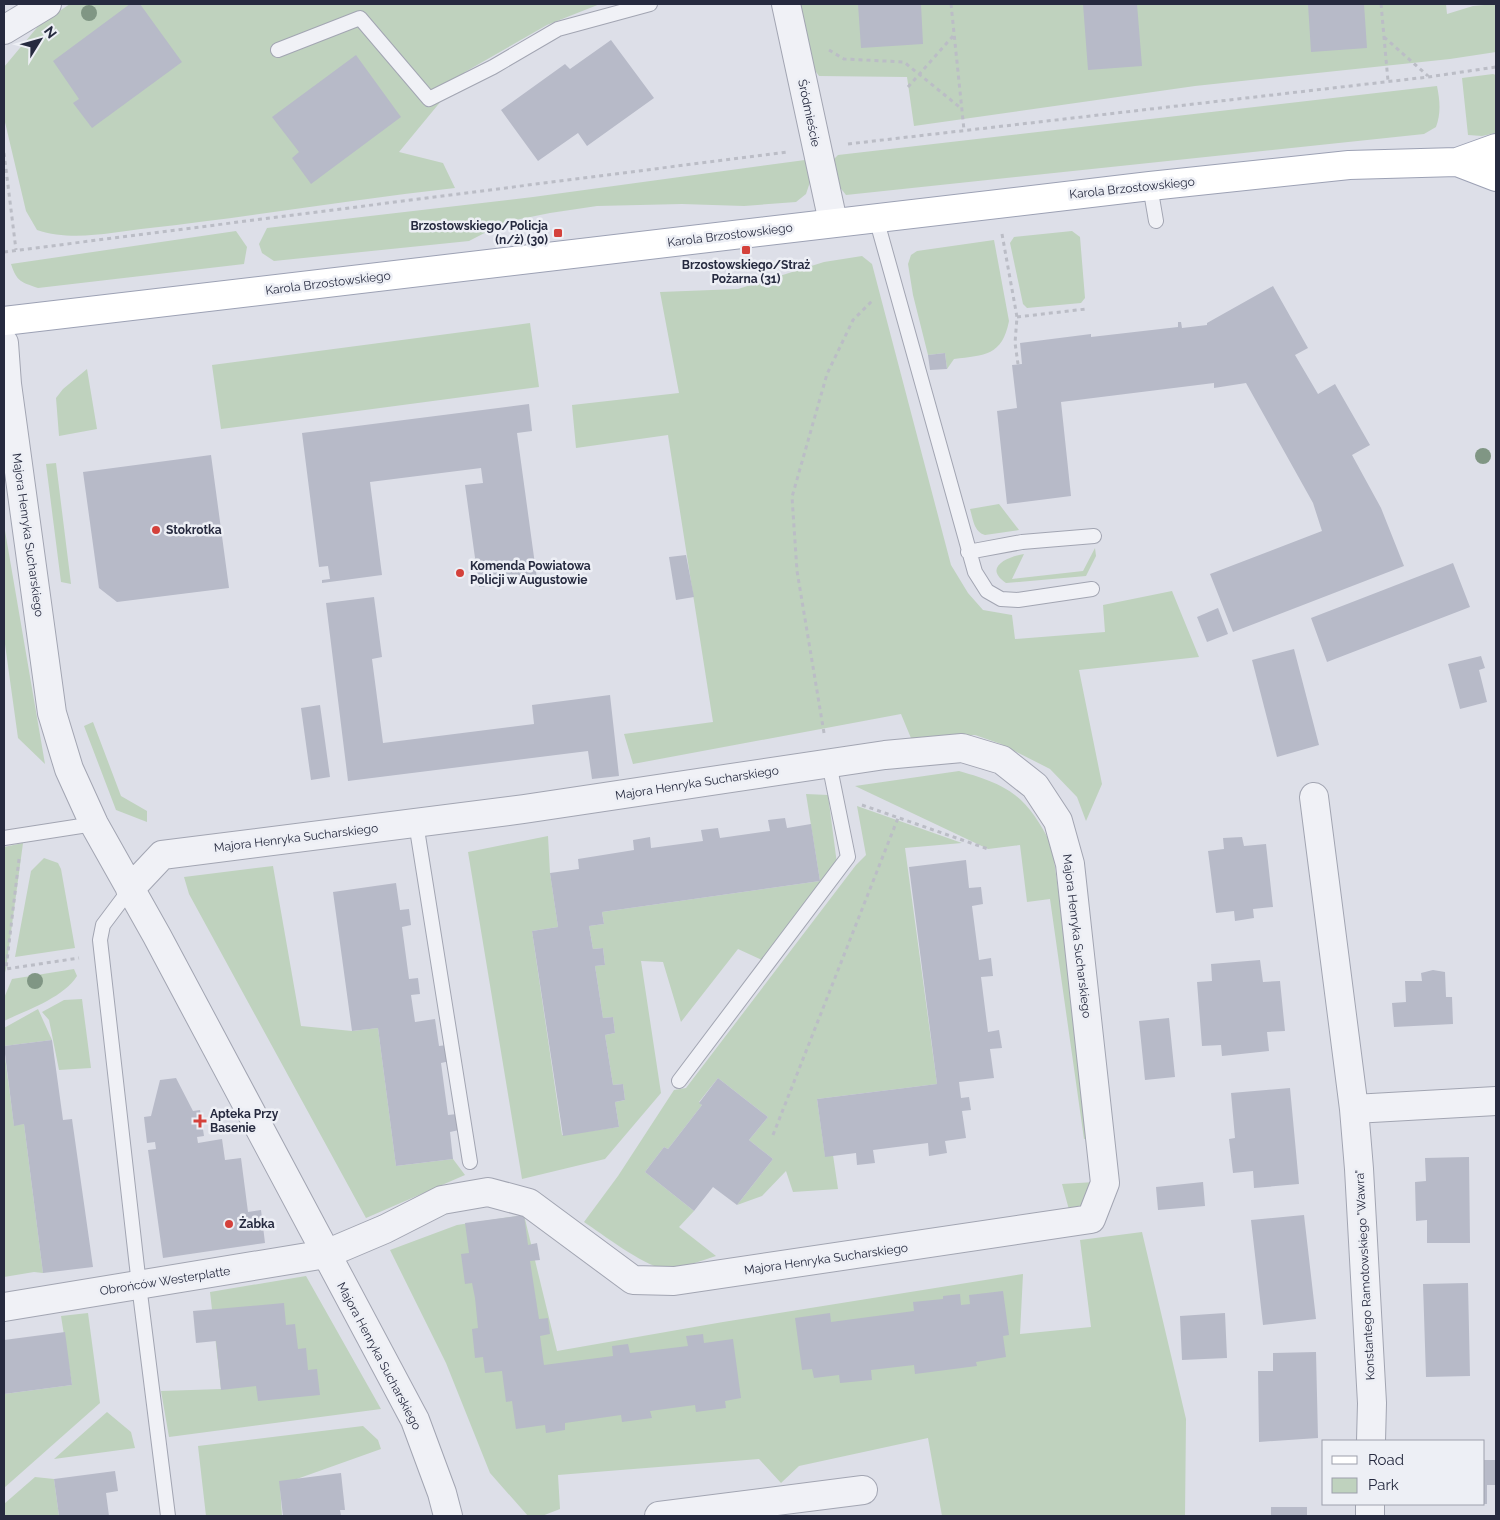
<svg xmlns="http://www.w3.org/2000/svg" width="1500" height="1520" font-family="Raleway,sans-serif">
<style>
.green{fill:#bfd2be}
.building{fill:#b7bac8}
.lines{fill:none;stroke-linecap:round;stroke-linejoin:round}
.service-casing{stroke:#a2a5b2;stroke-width:16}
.minor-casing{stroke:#a2a5b2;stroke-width:30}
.primary-casing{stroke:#9ca1b4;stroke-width:30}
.path{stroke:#bbbdc6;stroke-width:3;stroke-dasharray:4 4;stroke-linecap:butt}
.service{stroke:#f0f1f6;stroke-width:14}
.minor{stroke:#f0f1f6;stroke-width:28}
.primary{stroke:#fff;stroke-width:28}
.tree{fill:#809684}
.poi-dot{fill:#d4413b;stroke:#edeff5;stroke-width:2}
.labels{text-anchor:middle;stroke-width:5;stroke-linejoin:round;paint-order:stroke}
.street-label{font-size:12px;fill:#262a3f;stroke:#edeff5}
.poi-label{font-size:12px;font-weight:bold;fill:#262a3f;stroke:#edeff5;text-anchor:start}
</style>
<rect width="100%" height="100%" fill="#dddfe8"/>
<path class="green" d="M70,4h530l-53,21 -82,47 -66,80 44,11 12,25c-102,11 -203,29 -305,40 -37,4 -77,14 -113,2l-11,-19 -22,-93v-51l36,-43z
M792,4h654l1,10 26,-8 23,-2v48l-46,7 -255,27 -281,40 -7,-49 -88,-1 -13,-18z
M1493,74l3,1v58l-14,3 -14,-1 -6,-57z
M1437,86c3,15 4,27 -1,41l-12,7 -578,61 -8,-10 -6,-24 6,-6z
M805,160l5,22 -4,12 -10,8 -52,4 -62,-2 -85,2 -47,7 -44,9 -37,19 -195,20 -12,-8 -3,-9 8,-16 266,-31z
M236,231l11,16 -3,17 -206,24c-17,-6 -21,-6 -27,-24z
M1072,231l8,6 5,61 -4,5 -54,5 -4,-4 -13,-61 4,-6z
M994,240l15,81c-7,35 -24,34 -55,38l-7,10 -2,-16 -17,2 -15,-60 -5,-31 3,-9 6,-4z
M862,256l10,8 79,301 17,28 15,17 29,5 3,24 90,-7 -2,-27 69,-14 27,66 -120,13 23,114 -16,37 -9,-24 -27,-28 -49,-25 -26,-9 -29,1 -33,7 -12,-29 -268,50 -9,-30 89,-12 -45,-287 -92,13 -4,-43 107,-12 -19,-101 78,-3 86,-27z
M530,323l9,64 -318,42 -9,-64z
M87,369l10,60 -38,7 -3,-38 7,-9z
M56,463l15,121 -10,-2 -15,-118z
M999,504l20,26 -34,5c-11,-3 -12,-16 -15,-26z
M4,525l41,239 -27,-26 -14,-101z
M1095,548l1,8 -10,20 -80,7c-24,-16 3,-27 18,-29l-12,25 71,-8z
M93,722l28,74 26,15v11l-31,-12 -32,-84z
M959,771c53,15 68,26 93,75l41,292 -9,1 -34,-240 -23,3 -7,-57 -32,4 -133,-63z
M806,794l22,1 9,69 -75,96 -24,-11 -57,73 -18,-60 -22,-1 20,132 -56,66 -83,20 -54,-327 80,-16 2,37 8,54 -26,4 30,204 57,-8 -4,-25 10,-2 -2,-16 -10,1 -8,-50 10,-2 -2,-16 -10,1 -8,-52 10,-1 -2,-17 -10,1 -4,-23 15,-2 -2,-12 218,-31z
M857,806l105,37 -57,5 32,236 -120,15 8,57 8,-1 5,34 -45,3 -7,-21 -24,25 -25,9 36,-46 -24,-19 19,-23 -50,-39 -19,24 3,3 -34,44 -4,-2 -19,25 49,39 -15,16 37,29c-15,5 -38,14 -54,12 -19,-3 -60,-34 -78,-46l34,-46 56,-86 12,-2 170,-223 10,-10z
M23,843l-17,126 -2,7v-129z
M44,858l14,5 3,6 14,79 -60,9 16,-86z
M273,866l28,160 51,5 26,-3 18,138 57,-7 12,16 -99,43 -177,-324 -5,-17z
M74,969l3,7c-14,22 -50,34 -73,45v-23l8,-19z
M82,999l9,69 -32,2 -10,-50 -7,-8 22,-12z
M38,1009l14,31 -48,6v-18z
M4,1049l10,76 10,-1 19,149 -9,-1 -30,5z
M1095,1182l12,8 -36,27 -9,-33z
M524,1215l33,136 166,-29 300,-48 -3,60 71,-7 -11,-87 62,-8 44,187 -1,97h-243l-14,-78 -129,28 -18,17 -22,-24 -201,16 2,34 -18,7h-14l-38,-43 -44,-110 -56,-113 67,-25z
M306,1276l75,133 -212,28 -8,-46 60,-2 -11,-97z
M88,1313l12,90 -96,85v-94l68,-9 -11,-69z
M107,1412l24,20 4,16 -81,11z
M363,1426l15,14 3,9 -101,36 2,31h-76l-8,-70z
M35,1477l19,2 5,37h-55v-12z"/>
<path class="building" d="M130,4h10l42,58 -90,66 -19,-25 6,-4 -26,-38z
M858,4h63l2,40 -62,4z
M1083,4h54l5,62 -54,4z
M1308,4h56l3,44 -56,4z
M611,40l43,58 -67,48 -9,-13 -40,28 -37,-51 64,-46 5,5z
M356,55l45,62 -90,67 -19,-26 7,-6 -27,-35z
M1273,286l35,62 -13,7 23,39 17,-10 35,61 -18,10 29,53 23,58 -171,66 -23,-58 112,-43 -9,-28 -67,-120 -32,5v-5l-153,19 10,94 -64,8 -10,-93 20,-3 -5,-43 10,-1 -2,-21 71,-9v3l87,-10v-5h3l1,6 25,-3v-2z
M945,353l2,16 -17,1 -2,-15z
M529,404l3,27 -15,2 20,146 -58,8 -14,-102 18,-2 -2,-15 -111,14 12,93 -60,8v-3l8,-1 -2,-13 -9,1 -17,-134z
M211,455l18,133 -112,14 -18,-14 -16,-116z
M686,555l8,42 -18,3 -7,-43z
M1453,563l17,44 -143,55 -16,-44z
M374,597l8,60 -10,2 11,84 151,-19 -2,-19 78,-10 9,81 -27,3 -4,-28 -240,30 -22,-178z
M1218,608l10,26 -21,8 -10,-25z
M1294,649l25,96 -42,12 -25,-97z
M1481,656l4,12 -6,2 8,32 -27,7 -12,-45z
M320,705l10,72 -19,3 -10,-72z
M785,818l2,10 24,-4 9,57 -218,31 2,12 -15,2 4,23 10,-1 2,17 -10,1 8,52 10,-1 2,16 -10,2 8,50 10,-1 2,16 -10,2 4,25 -56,9 -31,-205 26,-4 -8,-54 29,-4 -1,-10 56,-9 -1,-10 17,-3 1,11 52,-7 -2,-11 17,-2 2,10 50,-7 -2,-11z
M1242,837l2,9 22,-2 7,63 -20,2 1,9 -19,3 -1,-10 -18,2 -8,-62 16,-2 -1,-11z
M966,860l3,28 12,-1 2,17 -11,2 7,54 12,-2 2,18 -12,1 7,55 11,-2 3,18 -12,1 4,29 -35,4 2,16 8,-1 2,13 -9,1 4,27 -21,3 2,12 -18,3 -1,-13 -55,7 2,13 -18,2 -1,-12 -31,4 -8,-58 120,-15 -28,-217z
M396,883l4,27 9,-1 2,16 -9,2 7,52 9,-1 2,16 -9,1 4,27 20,-3 4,27 8,-1 3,16 -9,2 7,52 9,-1 2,16 -9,2 3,27 -57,7 -18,-138 -26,3 -19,-139z
M1260,960l3,22 17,-1 5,50 -18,1 2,19 -47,5 -1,-11 -19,1 -5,-64 15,-1 -1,-17z
M1433,970l12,2 1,25h6l1,27 -59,3 -2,-24 14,-1 -1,-21h17l-1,-8z
M1169,1018l6,59 -30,3 -6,-59z
M52,1040l11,80 9,-1 21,148 -50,6 -19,-149 -10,2 -10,-80z
M176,1078l17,33 7,-1 4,26 -7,1 1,6 24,-4 3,21 16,-2 7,54 13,-2 4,33 -102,15 -15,-108 8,-1 -1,-7 -8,1 -3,-26 7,-1 9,-36z
M718,1078l50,39 -19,23 24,19 -36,46 -24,-18 -19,24 -49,-39 19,-25 4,2 34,-44 -3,-2z
M1290,1088l9,96 -45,4 -1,-17 -20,2 -4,-34 6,-1 -4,-45z
M1469,1157l1,86h-43v-23l-11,1 -1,-39 11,-1 -1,-23z
M1203,1182l2,24 -47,4 -2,-23z
M524,1215l4,30 9,-2 3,17 -10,1 9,58 9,-1 2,16 -10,2 4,29 69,-9 -1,-10 16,-2 2,9 58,-7 -2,-10 17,-2 1,9 29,-4 8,59 -16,3 1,7 -30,4 -1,-7 -45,6 2,7 -30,4 -1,-7 -56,8v7l-19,3 -1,-8 -29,4 -4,-28 -6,1 -4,-31 -17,2 -2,-16 -8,1 -3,-29 6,-1 -3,-30 -3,-15 -7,1 -4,-30 8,-1 -4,-30z
M1304,1215l12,104 -53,6 -12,-105z
M1468,1283l2,93 -44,1 -3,-93z
M1003,1291l6,44 -6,1 3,21 -30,5 1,4 -62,8 -1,-9 -43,5 1,10 -32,3 -1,-8 -25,3 -2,-9 -10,1 -7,-52 35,-5 1,9 83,-11 -1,-9 30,-3v-3l17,-2 1,11 9,-1 -1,-9z
M284,1303l2,22 9,-1 3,25 8,-1 2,22 9,-1 3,26 -62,6 -2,-15 -35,4 -5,-49 -20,2 -3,-32z
M1225,1313l2,45 -45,2 -2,-44z
M65,1332l7,53 -68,9v-54z
M1316,1352l2,86 -59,4 -1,-71h15v-18z
M1484,1460h12v25h-9v19h-3z
M115,1471l3,20 -12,2 3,23h-50l-5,-37z
M341,1473l4,37h-5l1,6h-58l-4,-35z
M1271,1507h36v9h-36z"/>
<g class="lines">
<g class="service-casing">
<path id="service" d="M278,50l82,-32 69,81 64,-32 65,-38 92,-25
M1150,186l6,35
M876,218l99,354 12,19 14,8 17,1 74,-11
M968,552l54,-10 72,-6
M416,823l54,339
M4,838l90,-14
M130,889l-27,36 -3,15 39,345 29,231
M679,1081l169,-224 -19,-94"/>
</g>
<g class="minor-casing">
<path id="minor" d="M786,4l47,218
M4,30l43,-26
M4,343l3,41 45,329 17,56 25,55 63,112 258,484 27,73 6,23
M1314,797l40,312 5,60 13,234 -1,38
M1354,1109l142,-8
M4,1307l322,-53 59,-25 57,-29 46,-8 41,11 104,77 41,1 417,-62 14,-36 -35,-319 -12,-43 -23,-35 -33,-26 -40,-12 -77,7 -361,54 -362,46 -32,34
M659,1516l204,-26
M1370,1516v-12"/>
</g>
<g class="primary-casing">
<path id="primary" d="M1457,162l39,15
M4,321l1146,-135 199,-21 108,-3 39,-14"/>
</g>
<path class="path" d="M951,4l13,126
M1381,4l7,77
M1384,37l44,39
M829,50l15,9 60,3 58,47
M908,87l45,-51
M848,144l580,-67 68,-10
M4,153l12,97
M1002,234l15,83 -2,26 3,21
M4,252l783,-100
M1017,317l69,-8
M824,733l-27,-162 -5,-74 35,-123 26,-54 21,-21
M862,805l126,44
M19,859l-13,110 73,-11
M773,1135l125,-317"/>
<use href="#service" class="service"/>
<use href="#minor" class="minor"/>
<use href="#primary" class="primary"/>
</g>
<g class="tree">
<circle cx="89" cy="13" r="8"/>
<circle cx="1483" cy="456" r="8"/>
<circle cx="35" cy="981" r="8"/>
</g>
<g class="poi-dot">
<rect x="553" y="228" width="10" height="10" rx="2.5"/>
<rect x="741" y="245" width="10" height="10" rx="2.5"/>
<circle cx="156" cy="530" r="5"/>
<circle cx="460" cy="573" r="5"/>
<path d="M197.5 1113.5h5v5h5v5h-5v5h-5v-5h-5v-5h5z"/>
<circle cx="229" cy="1224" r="5"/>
</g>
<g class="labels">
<g class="street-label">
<text transform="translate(809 113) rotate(78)" y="4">Śródmieście</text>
<text transform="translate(1132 188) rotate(-6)" y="4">Karola Brzostowskiego</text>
<text transform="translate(730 235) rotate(-7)" y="4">Karola Brzostowskiego</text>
<text transform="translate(328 283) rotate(-7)" y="4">Karola Brzostowskiego</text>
<text transform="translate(28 535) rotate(82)" y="4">Majora Henryka Sucharskiego</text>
<text transform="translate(697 783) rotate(-9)" y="4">Majora Henryka Sucharskiego</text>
<text transform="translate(296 838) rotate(-7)" y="4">Majora Henryka Sucharskiego</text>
<text transform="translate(1077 936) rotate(83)" y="4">Majora Henryka Sucharskiego</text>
<text transform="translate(826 1259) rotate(-8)" y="4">Majora Henryka Sucharskiego</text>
<text transform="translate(1365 1275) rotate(-93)" y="4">Konstantego Ramotowskiego "Wawra"</text>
<text transform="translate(165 1281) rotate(-9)" y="4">Obrońców Westerplatte</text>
<text transform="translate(379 1356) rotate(62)" y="4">Majora Henryka Sucharskiego</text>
</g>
<g class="poi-label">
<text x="548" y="230" text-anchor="end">Brzostowskiego/Policja<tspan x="548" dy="14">(n/ż) (30)</tspan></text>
<text x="746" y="269" text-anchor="middle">Brzostowskiego/Straż<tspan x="746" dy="14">Pożarna (31)</tspan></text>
<text x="166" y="534">Stokrotka</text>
<text x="470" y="570">Komenda Powiatowa<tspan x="470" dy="14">Policji w Augustowie</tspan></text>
<text x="210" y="1118">Apteka Przy<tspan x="210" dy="14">Basenie</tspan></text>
<text x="239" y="1228">Żabka</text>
</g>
</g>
<rect width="1500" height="1520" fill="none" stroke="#262a3f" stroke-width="10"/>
<rect x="1322" y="1440" width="162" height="65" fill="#edeff5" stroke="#9da0ac"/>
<rect x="1332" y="1456" width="25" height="8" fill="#ffffff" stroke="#9da0ac"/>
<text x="1368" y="1465" font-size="15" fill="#262a3f">Road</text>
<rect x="1332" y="1478" width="25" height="15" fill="#bfd2be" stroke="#9da0ac"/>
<text x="1368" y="1490" font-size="15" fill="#262a3f">Park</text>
<g transform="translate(40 40) rotate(53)" stroke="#edeff5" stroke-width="4" paint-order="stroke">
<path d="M0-4L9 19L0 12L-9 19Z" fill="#262a3f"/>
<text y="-8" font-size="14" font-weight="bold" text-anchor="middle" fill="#262a3f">N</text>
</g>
</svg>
